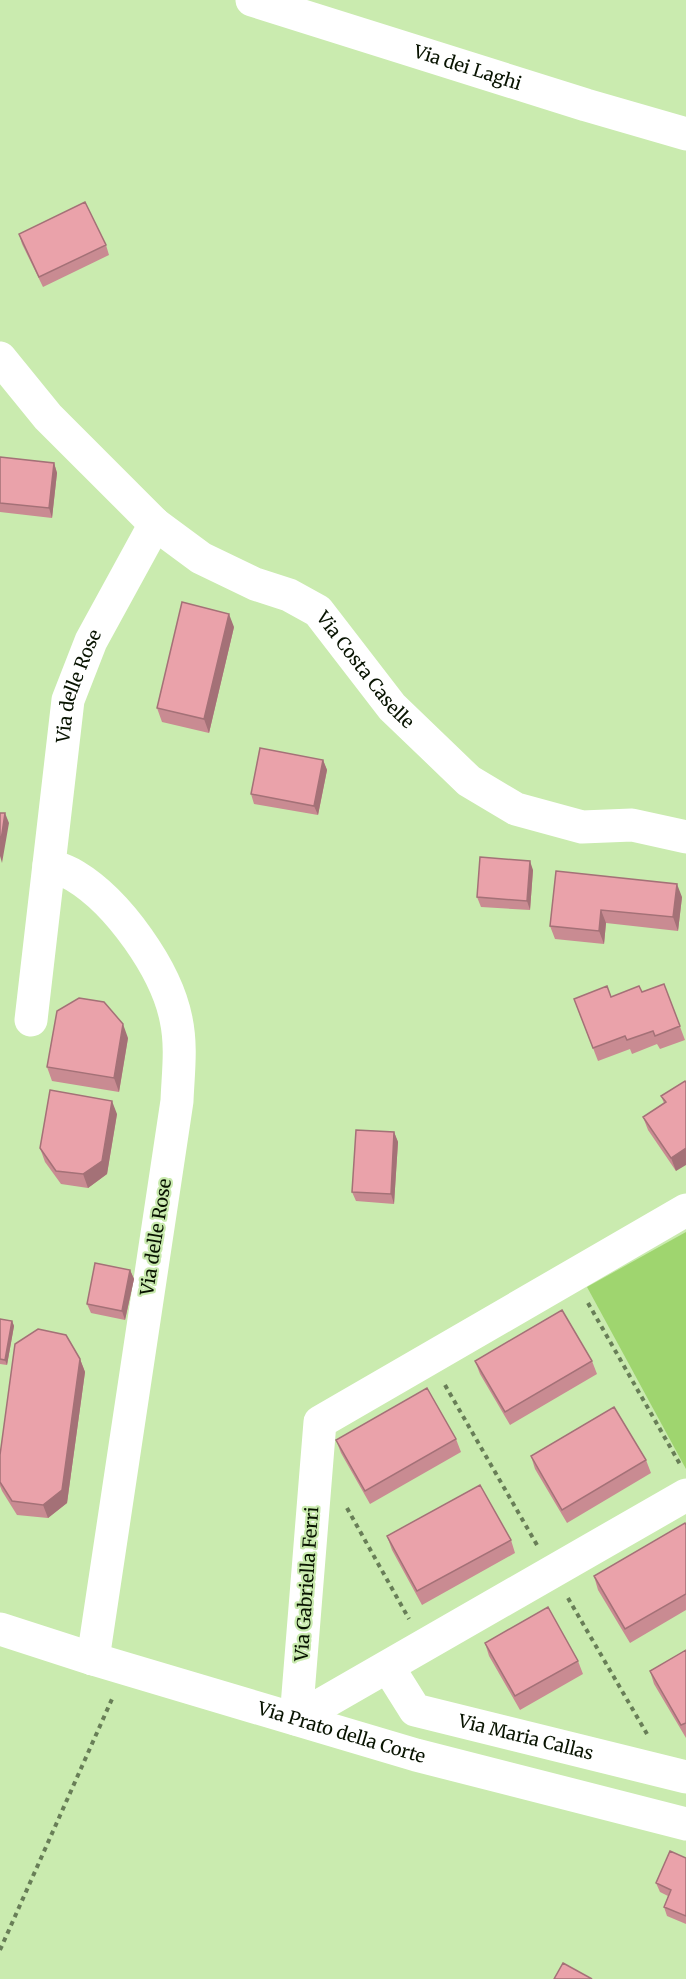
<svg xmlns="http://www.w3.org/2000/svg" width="686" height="1979" font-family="Merriweather,serif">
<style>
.green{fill:#9fd56f}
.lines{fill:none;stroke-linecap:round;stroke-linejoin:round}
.path{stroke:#687e57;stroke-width:4;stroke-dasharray:4.5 4.5;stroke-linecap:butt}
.minor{stroke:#fff;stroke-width:33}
.major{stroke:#fff;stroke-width:33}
.wall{fill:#c98b92}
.shaded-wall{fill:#a47177}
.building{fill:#eaa2aa;stroke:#a47177;stroke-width:1.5}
.labels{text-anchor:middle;stroke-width:4.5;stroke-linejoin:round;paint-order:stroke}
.street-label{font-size:18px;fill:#081301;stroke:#caebaf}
</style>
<rect width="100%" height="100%" fill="#caebaf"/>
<path class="green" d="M686,1232v237l-99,-182z"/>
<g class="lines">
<path class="path" d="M588,1303l93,163
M445,1385l92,160
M347,1508l62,111
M568,1598l79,136
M0,1950l112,-251"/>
<g class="minor">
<path id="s1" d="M0,358l48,59 107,107 46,34 54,26 34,11 29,16 74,96 77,74 47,28 66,18 50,-2 54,12"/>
<path d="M49,865c9,3 18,6 26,11 43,26 91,93 101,143 6,28 2,55 1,82l-84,558"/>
<path id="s2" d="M31,1020l37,-320 23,-59 64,-117"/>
<path d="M686,1210l-366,212 -24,297 390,-224"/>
<path id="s3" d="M0,1629l93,30 323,96 270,69"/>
<path id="s4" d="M388,1667l27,43 271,67"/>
</g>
<path class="major" id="s5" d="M252,0l334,105 100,29"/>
</g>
<path class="wall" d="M19,234l87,11 3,10 -66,32 -21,-43z
M0,457l54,6 3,10 -5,45 -52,-6z
M234,627l-25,106 -47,-11 -5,-14z
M323,760l4,10 -9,45 -64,-11 -3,-10z
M533,870l-3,40 -49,-3 -4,-10z
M556,871l126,26 -4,34 -72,-8 -2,21 -49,-5 -5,-13z
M664,984l21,56 -25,9 -3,-5 -25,10 -2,-5 -32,12 -24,-62 37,-2 31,-5z
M128,1038l-9,54 -67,-11 -5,-14z
M685,1081l-9,90 -28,-41 -5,-13 21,-14 -3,-7z
M117,1114l-10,60 -19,14 -27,-4 -16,-22 -5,-14z
M394,1132l4,10 -4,62 -38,-3 -4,-9z
M130,1270l4,9 -9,41 -34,-7 -4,-9z
M0,1319l12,2 2,5 -7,39 -7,-1z
M80,1359l5,13 -18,131 -19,15 -31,-3 -15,-24 -2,-5v-31z
M475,1361h117l5,13 -87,51 -30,-51z
M456,1439l5,13 -91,52 -29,-51 -5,-13z
M531,1456l115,4 5,13 -84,50 -32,-54z
M686,1525v85l-56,33 -32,-53 -4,-14z
M387,1536l124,4 4,13 -93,52 -30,-55z
M485,1643l93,18 5,13 -63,36 -31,-54z
M686,1650v88l-32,-54 -4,-13z
M686,1858v66l-19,-8 -3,-9 4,-11 -8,-4 -4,-9z"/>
<path class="shaded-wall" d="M54,463l3,10 -5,45 -3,-10z
M229,614l5,13 -25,106 -5,-14z
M323,760l4,10 -9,45 -4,-9z
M5,813l4,10 -7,40 -2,-7v-9z
M530,861l3,9 -3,40 -3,-9z
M677,884l5,13 -4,34 -5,-14z
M601,910l5,13 -2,21 -5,-13z
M123,1024l5,14 -9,54 -5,-14z
M112,1101l5,13 -10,60 -19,14 -5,-14z
M394,1132l4,10 -4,62 -3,-10z
M686,1148v17l-10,6 -5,-13z
M130,1270l4,9 -9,41 -3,-9z
M12,1321l2,5 -7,39 -2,-5z
M80,1359l5,13 -18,131 -19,15 -5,-13z"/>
<path class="building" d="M85,202l21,43 -67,32 -20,-43z
M0,457l54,6 -5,45 -49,-5z
M182,602l47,12 -25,105 -47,-11z
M260,748l63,12 -9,46 -63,-12z
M0,813h5l-5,34z
M480,857l50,4 -3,40 -50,-4z
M556,871l121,13 -4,33 -72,-7 -2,21 -49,-5z
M664,984l16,42 -25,10 -2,-5 -26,9 -2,-4 -32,12 -19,-49 33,-13 4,11 28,-11 3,6z
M79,998l25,4 19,22 -9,54 -67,-11 10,-56z
M685,1081l1,2v65l-15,10 -28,-41 23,-15 -5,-6z
M50,1090l62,11 -10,60 -19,13 -27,-3 -16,-23z
M356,1130l38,2 -3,62 -39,-2z
M95,1263l35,7 -8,41 -35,-7z
M562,1310l30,51 -87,51 -30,-51z
M0,1319l12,2 -7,39 -5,-1z
M38,1329l28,6 14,24 -18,131 -19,15 -31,-4 -12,-19v-27l15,-111z
M427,1388l29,51 -91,52 -29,-51z
M614,1407l32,53 -84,50 -31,-54z
M480,1485l31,55 -94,51 -30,-55z
M685,1523l1,2v69l-61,35 -31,-53z
M548,1607l30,54 -63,35 -30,-53z
M686,1650v73l-5,2 -31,-54z
M670,1851l16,7v58l-22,-9 7,-17 -15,-7z
M563,1963l29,16h-38z"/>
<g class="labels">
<g class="street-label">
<text dy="6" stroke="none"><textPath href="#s5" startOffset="226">Via dei Laghi</textPath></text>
<text dy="6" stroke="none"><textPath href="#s1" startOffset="489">Via Costa Caselle</textPath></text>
<text dy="6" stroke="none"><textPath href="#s2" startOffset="338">Via delle Rose</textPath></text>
<text transform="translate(156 1237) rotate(-81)" y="6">Via delle Rose</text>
<text transform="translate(307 1584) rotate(-86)" y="6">Via Gabriella Ferri</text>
<text dy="6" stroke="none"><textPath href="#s3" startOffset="357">Via Prato della Corte</textPath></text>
<text dy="6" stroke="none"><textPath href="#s4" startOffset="165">Via Maria Callas</textPath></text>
</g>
</g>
</svg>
